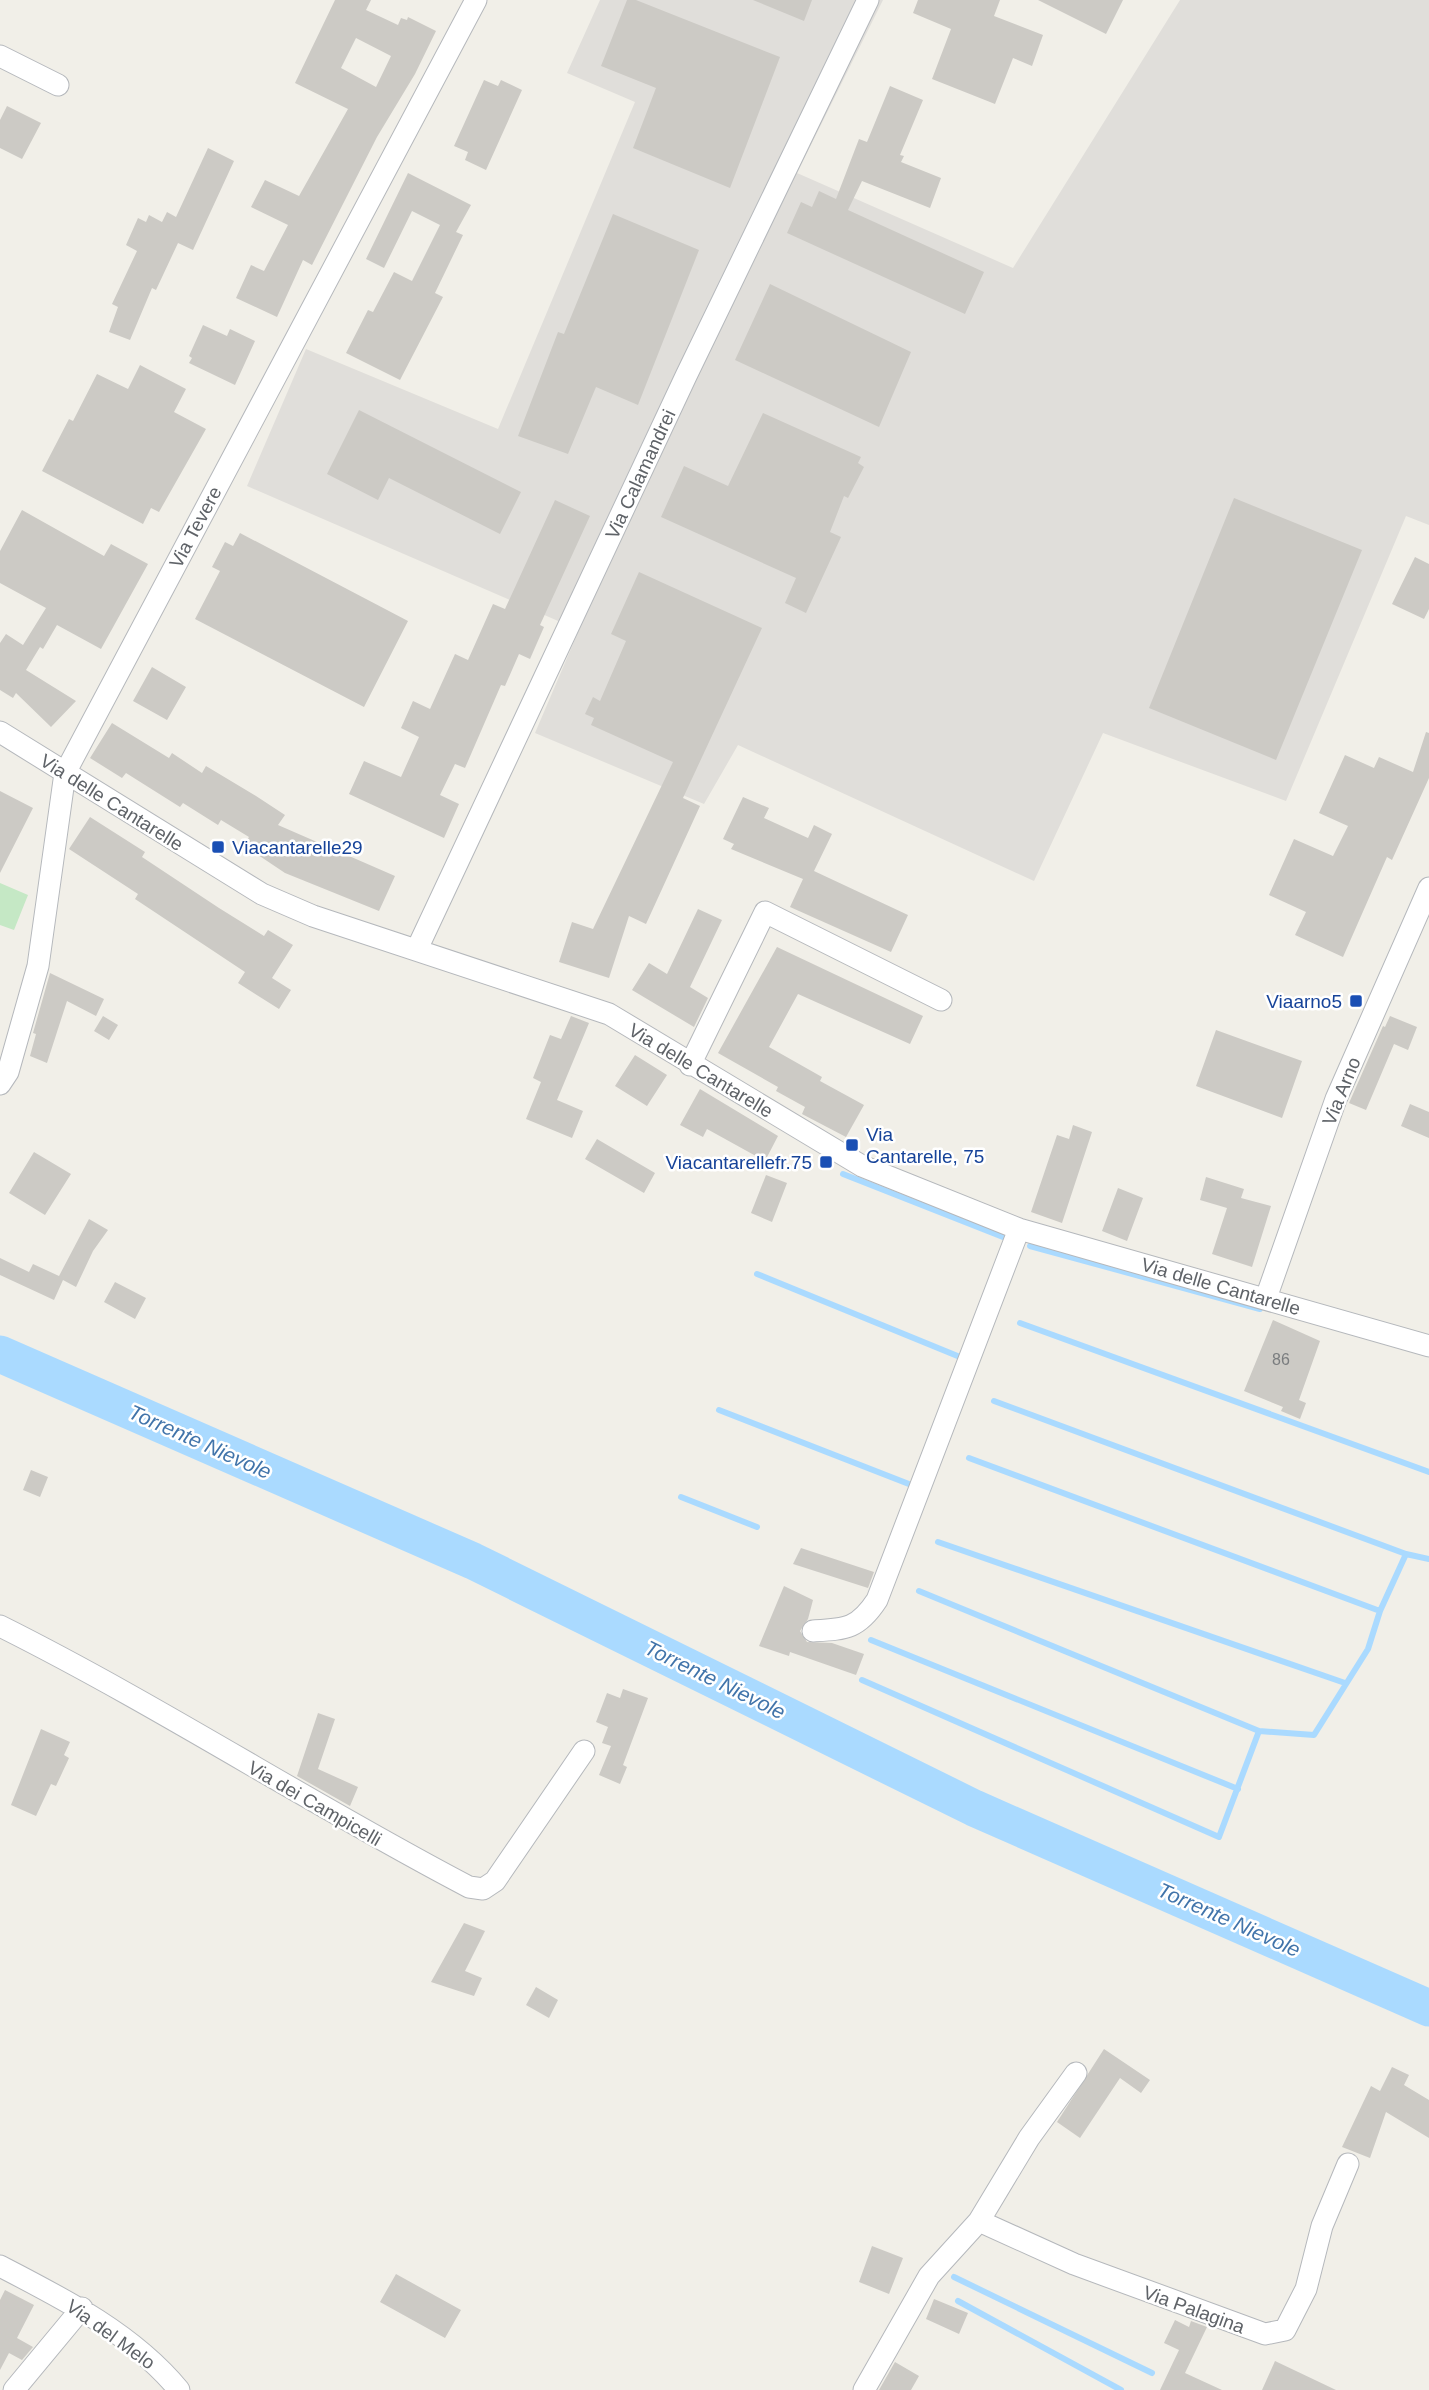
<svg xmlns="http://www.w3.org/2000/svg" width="1429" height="2390" font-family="Arial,sans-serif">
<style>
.industrial{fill:#e0deda}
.green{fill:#c5e8c5}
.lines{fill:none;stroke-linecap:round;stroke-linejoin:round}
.stream{stroke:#aadaff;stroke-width:6}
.river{stroke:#aadaff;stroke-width:37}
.building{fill:#cccac5;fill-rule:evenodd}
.minor-casing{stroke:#b5b8bc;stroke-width:23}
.minor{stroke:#fff;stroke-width:21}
.transit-dot{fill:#1a4fb4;stroke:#fff;stroke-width:2.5}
.labels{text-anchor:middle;stroke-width:5;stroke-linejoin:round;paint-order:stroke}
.number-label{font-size:16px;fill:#7a7d7f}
.street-label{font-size:19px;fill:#5f6368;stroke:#fff}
.transit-label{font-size:19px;fill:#164399;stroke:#fff;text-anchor:start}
.water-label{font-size:21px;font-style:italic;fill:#4174aa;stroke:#fff}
</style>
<rect width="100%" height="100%" fill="#f1efe8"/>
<path class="industrial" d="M600,0h283l-86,173 216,95 167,-268h249v525l-23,-9 -120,285 -183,-68 -69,148 -296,-136 -34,59 -169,-71 44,-103 -332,-144 59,-137 192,80 137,-327 -68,-29z"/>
<path class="green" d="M0,883l28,12 -14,35 -14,-5z"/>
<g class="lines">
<path class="stream" d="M843,1174l160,63
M1030,1246l230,63
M757,1274l203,83
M1020,1323l409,149
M994,1401l412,153
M719,1410l195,76
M969,1458l411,153
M681,1497l76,30
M938,1542l407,141
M919,1591l340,140
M871,1640l367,149
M862,1680l357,157 40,-106 55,4 54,-86 12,-38 26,-57 23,5
M954,2277l198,96
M958,2301l163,89"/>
<path class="river" d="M0,1354l473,207 501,247 455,200"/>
</g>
<path class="building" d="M335,0h36l-5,10 32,15 3,-7 6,2 1,-3 28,14 -21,43 -38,63 -65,128 -9,-5 -26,57 -41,-19 15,-33 13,6 24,-46 -37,-18 14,-27 34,16 49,-87 -53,-26zM356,38l35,18 -15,31 -35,-19z
M627,0h9l144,57 -50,131 -97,-40 23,-60 -55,-22z
M753,0h59l-8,21z
M918,0h82l-6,16 49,19 -11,31 -19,-8 -18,46 -63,-25 19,-50 -38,-16z
M1038,0h85l-17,34z
M484,80l14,6 3,-6 21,10 -36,80 -21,-10 3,-8 -14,-6z
M890,86l33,14 -23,55 4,1 -3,6 40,16 -11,30 -68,-27 -14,29 136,62 -19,42 -178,-81 14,-31 11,5 7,-16 17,8 23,-60 8,3z
M7,106l34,17 -19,36 -22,-11v-28z
M208,148l26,13 -41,89 -15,-7 -22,47 -4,-2 -22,52 -21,-8 9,-25 -6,-3 25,-53 -11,-6 12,-27 8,4 3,-7 13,7 5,-10 9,5z
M408,173l63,32 -15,27 7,3 -28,58 8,4 -43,83 -54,-27 22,-43 5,2 21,-40 18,9 28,-56 -28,-14 -28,57 -18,-9z
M613,214l86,36 -61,155 -42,-18 -28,67 -50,-18 40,-104 6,2z
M770,284l141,68 -32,75 -144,-67z
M203,325l24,11 3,-7 25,12 -20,44 -46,-22 3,-5 -3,-2z
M140,365l46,24 -12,23 32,17 -47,83 -8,-4 -8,16 -101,-53 27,-52 4,2 24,-47 31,15z
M359,410l162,82 -21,42 -111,-56 -11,22 -51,-26z
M763,413l98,44 -3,6 6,4 -16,31 -4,-2 -14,36 11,5 -35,76 -21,-10 11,-25 -135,-61 23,-51 44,20z
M1234,498l128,52 -86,210 -127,-52z
M555,500l35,16 -50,109 4,2 -14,32 -11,-5 -14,32 -4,-1 -36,83 -10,-4 -15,31 19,9 -15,34 -95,-44 15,-33 37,16 18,-40 -18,-9 12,-27 17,8 25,-55 13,6 25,-56 12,5z
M22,510l82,46 7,-12 37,20 -47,85 -44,-24 -14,24 -3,-2 -14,23 50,31 -25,26 -35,-34 -3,5 -13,-8v-47l6,-9 17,11 23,-37 -46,-25v-32z
M240,533l168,88 -44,86 -169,-88 25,-48 -8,-4 13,-25 8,4z
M1415,557l14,7v45l-5,10 -32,-15z
M639,572l123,56 -79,170 17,8 -54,118 -17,-8 -20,62 -50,-16 13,-40 21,7 80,-167 -82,-37 3,-7 -9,-4 8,-17 7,4 26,-60 -15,-7z
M152,667l34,20 -19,33 -34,-19z
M112,723l57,35 3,-5 30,20 4,-7 50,30 29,19 -7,10 117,51 -16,35 -94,-38 -42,-28 6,-8 -28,-17 -3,5 -35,-22 -3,4 -54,-34 -4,5 -32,-20z
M1426,732l3,1v45l-37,82 -5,-3 -44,100 -48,-22 11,-23 -37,-17 25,-56 39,17 15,-30 -29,-13 26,-58 29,13 5,-11 34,15z
M0,791l33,17 -33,65z
M743,797l26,11 -5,10 44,20 6,-13 18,9 -18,37 94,44 -17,37 -101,-45 13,-28 -72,-30 3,-5 -11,-5z
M90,817l55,35 -3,5 77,51 45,28 4,-6 25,15 -21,33 19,12 -12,19 -41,-26 7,-11 -110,-73 3,-5 -69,-45z
M698,909l24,11 -32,67 18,11 -14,29 -62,-37 17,-27 18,11z
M777,947l146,69 -13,28 -112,-50 -29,53 53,30 -2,4 44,24 -18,32 -44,-23 3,-7 -29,-16 2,-4 -60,-34z
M50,973l54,26 -8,17 -29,-15 -20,62 -17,-7 6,-22 -3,-1z
M103,1016l15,9 -9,15 -15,-9z
M571,1016l18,7 -32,77 26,11 -11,27 -46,-19 15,-37 -8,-4 17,-43 11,4z
M1390,1016l27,11 -9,23 -14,-6 -28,66 -17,-7 34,-77 2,1z
M1216,1030l86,31 -20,57 -86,-32z
M635,1055l32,20 -20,31 -32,-20z
M700,1089l78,47 -13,25 -58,-32 -4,8 -23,-12z
M1410,1104l19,8v26l-28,-12z
M1073,1125l19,7 -30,91 -31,-11 26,-77 12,4z
M597,1139l58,34 -11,20 -59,-34z
M34,1152l37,22 -26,41 -36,-22z
M766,1175l21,8 -15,39 -21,-9z
M1206,1177l38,12 -3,9 30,8 -19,61 -40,-13 15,-46 -27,-8z
M1118,1188l25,10 -16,43 -25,-10z
M89,1219l19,11 -15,21 -17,36 -13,-7 -9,20 -54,-25v-17l29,14 4,-8 26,12z
M115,1282l31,16 -11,21 -31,-17z
M1273,1320l47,21 -21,59 7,3 -6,16 -19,-8 2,-4 -39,-16z
M31,1470l17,7 -8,20 -17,-7z
M801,1548l73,24 -6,16 -75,-24z
M784,1586l29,14 -5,19 -8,12 7,11 25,1 32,11 -8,21 -66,-23 -1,4 -30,-10z
M623,1689l25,9 -25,67 4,2 -7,17 -21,-9 12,-29 -9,-3 6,-16 -12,-5 11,-29 13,5z
M318,1713l17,6 -17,50 40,18 -8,19 -53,-30z
M41,1729l29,13 -6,13 5,3 -13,28 -5,-2 -15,32 -25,-11z
M464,1923l21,8 -20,40 17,7 -8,18 -43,-14z
M536,1987l22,13 -9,18 -23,-13z
M1104,2049l46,31 -9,13 -21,-15 -40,60 -23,-16z
M1392,2067l17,8 -5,10 25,15v38l-43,-26 -16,46 -28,-11 29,-61 9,5z
M872,2246l31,12 -14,36 -30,-12z
M396,2274l65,36 -16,28 -65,-36z
M5,2290l29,15 -17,33 16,9 -11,13 -13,-7 -9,17v-70z
M934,2299l34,14 -9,21 -33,-15z
M1175,2320l14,7 2,-6 16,6 -22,46 37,17h-62l19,-40 -15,-7z
M1275,2361l61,29h-74z
M895,2362l24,14 -8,14h-32z"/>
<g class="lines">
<g class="minor-casing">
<path id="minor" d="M0,56l58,29
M0,732l262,162 51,22 296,98 253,152 157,63 410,117
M417,949l269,-573 182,-376
M690,1065l75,-153 176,88
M0,1084l8,-12 30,-106 27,-193 411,-773
M1266,1298l70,-199 93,-211
M0,1626c160,80 310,178 469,261l14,2 12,-8 89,-130
M813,1631c33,-2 45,-2 64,-31l142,-371
M979,2221l95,43 191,70 20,-4 21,-41 16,-63 26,-62
M0,2266c64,33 133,68 179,124
M14,2390l68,-82
M864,2390l65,-114 50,-55 50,-83 47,-65"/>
</g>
<use href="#minor" class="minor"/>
</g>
<g class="transit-dot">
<rect x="211" y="840" width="14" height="14" rx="3.5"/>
<rect x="1349" y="994" width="14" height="14" rx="3.5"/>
<rect x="845" y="1138" width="14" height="14" rx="3.5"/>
<rect x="819" y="1155" width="14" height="14" rx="3.5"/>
</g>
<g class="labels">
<g class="number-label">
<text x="1281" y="1365">86</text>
</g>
<g class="street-label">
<text transform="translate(640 474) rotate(-65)" y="7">Via Calamandrei</text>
<text transform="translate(195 527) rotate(-62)" y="7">Via Tevere</text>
<text transform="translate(112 802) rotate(32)" y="7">Via delle Cantarelle</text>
<text transform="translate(701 1070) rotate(31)" y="7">Via delle Cantarelle</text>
<text transform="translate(1341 1091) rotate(-68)" y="7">Via Arno</text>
<text transform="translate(1221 1286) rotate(16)" y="7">Via delle Cantarelle</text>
<text transform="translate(315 1803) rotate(30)" y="7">Via dei Campicelli</text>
<text transform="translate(1194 2309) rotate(20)" y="7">Via Palagina</text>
<text transform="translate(111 2334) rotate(36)" y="7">Via del Melo</text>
</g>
<g class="transit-label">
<text x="232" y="854">Viacantarelle29</text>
<text x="1342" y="1008" text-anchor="end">Viaarno5</text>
<text x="866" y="1141">Via<tspan x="866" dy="22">Cantarelle, 75</tspan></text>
<text x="812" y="1169" text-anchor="end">Viacantarellefr.75</text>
</g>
<g class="water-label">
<text transform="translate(200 1442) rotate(24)" y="7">Torrente Nievole</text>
<text transform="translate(715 1680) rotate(26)" y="7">Torrente Nievole</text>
<text transform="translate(1229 1920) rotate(24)" y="7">Torrente Nievole</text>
</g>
</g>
</svg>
